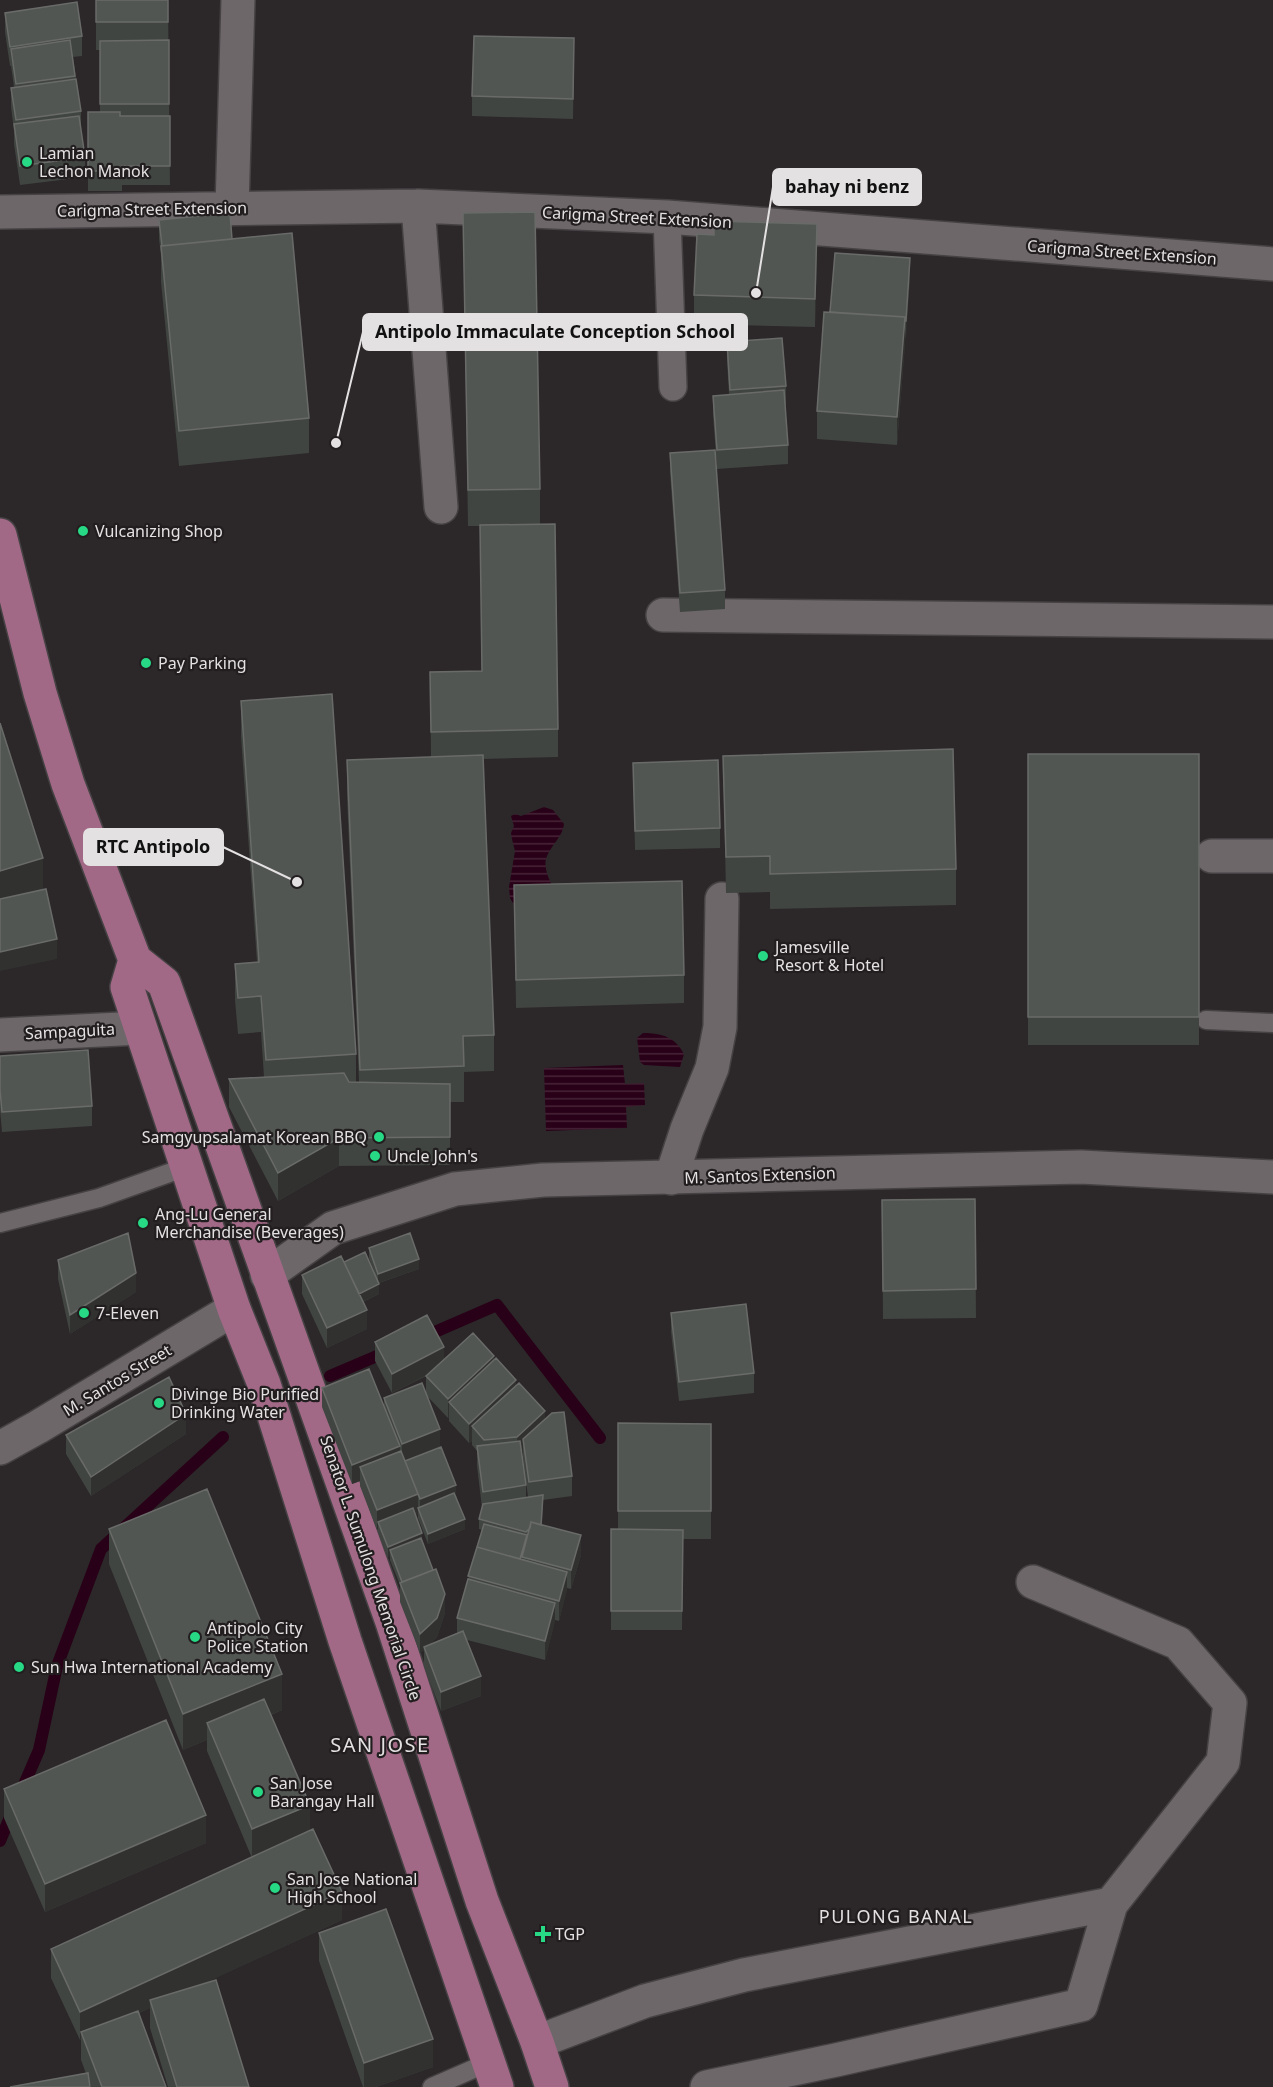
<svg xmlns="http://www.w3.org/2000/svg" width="1273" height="2087" font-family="'Noto Sans',sans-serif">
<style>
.water{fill:url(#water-rules)}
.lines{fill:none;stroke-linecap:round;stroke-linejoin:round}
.stream{stroke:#280017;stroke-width:12}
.service-casing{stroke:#464244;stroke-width:21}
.pedestrian-casing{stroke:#464244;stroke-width:30}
.minor-casing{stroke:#464244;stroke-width:36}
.tertiary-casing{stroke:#464244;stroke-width:36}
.primary-casing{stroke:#464244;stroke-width:36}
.service{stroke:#6d676a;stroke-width:18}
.pedestrian{stroke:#6d676a;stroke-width:27}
.minor{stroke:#6d676a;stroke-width:33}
.tertiary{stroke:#6d676a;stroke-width:33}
.primary{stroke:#a16986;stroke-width:33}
.wall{fill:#404541;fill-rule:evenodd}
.shaded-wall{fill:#313230}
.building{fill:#525652;stroke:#696b69;stroke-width:1.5}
.poi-dot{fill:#27d885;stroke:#221d1f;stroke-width:2}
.labels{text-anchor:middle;stroke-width:4.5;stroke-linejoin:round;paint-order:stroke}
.poi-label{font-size:16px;fill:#e4e1e2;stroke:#221d1f;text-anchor:start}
.street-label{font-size:16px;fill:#e4e1e2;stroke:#221d1f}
.neighbourhood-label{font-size:18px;letter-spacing:1.5px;fill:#e4e1e2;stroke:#221d1f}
.quarter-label{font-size:20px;letter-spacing:1.5px;fill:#e4e1e2;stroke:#221d1f}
.leader{fill:none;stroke:#e4e1e2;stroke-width:2}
.callout-dot{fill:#e4e1e2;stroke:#221d1f;stroke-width:2}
.callout{fill:#e4e1e2;stroke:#e4e1e2;stroke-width:2}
.callout-label{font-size:18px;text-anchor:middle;font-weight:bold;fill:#111}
</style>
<defs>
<pattern id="water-rules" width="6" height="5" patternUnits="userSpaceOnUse" patternTransform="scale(1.5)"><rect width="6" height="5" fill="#280017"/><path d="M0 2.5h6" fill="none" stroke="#472538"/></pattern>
</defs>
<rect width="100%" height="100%" fill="#2c2729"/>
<path class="water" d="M544,807l9,3 11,14c-2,17 -22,27 -18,45 1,7 5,13 7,19l-37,20 -6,-10 -1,-11 6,-36 -3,-12 -1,-6 3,-7 -3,-10 4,-2 6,2z
M643,1033c19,0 32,4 41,21l-4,13 -36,-2 -4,-3 -3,-24z
M623,1065l2,19 19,-1 1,22 -19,2 1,21 -81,3 -2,-63z"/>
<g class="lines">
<path class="stream" d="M421,1338l76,-33 103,133
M330,1376l61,-26
M20,1794l19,-44 18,-84 44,-117 122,-112
M0,1841l13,-31"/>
<g class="service-casing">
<path id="service" d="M1206,1020l67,3
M0,1223l99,-25 87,-31
M432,2087l55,-24"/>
</g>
<g class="pedestrian-casing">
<path id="pedestrian" d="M667,217l6,170"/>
</g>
<g class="minor-casing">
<path id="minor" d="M418,206l23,301
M232,208l6,-208
M0,212l418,-6 249,11 606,47
M663,615l610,7
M1212,856h61
M0,1035l140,-7
M671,1178l16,-49 25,-61 8,-41 2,-128
M537,2042l108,-41 99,-26 367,-71
M707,2087l129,-27 245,-55 30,-101 112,-142 7,-59 -52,-60 -145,-61"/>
</g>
<g class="tertiary-casing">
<path id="tertiary" d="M267,1275l66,-47 122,-39 88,-9 538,-13 192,10
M0,1448l38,-21 196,-118"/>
</g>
<g class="primary-casing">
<path id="primary" d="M0,535l40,158 28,91 67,176 29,23 228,639 90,279 55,141 15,45
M135,960l-8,27 107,322 30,75 81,257 152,446"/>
</g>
<use href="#service" class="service"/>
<use href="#pedestrian" class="pedestrian"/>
<use href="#minor" class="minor"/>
<use href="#tertiary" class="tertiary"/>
<use href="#primary" class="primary"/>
</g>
<path class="wall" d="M96,0h72l2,185h-48v6h-34v-79h12v-62h-4z
M5,13l77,23v20l-9,1 8,54v18l4,28v20l-65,8 -6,-41v-13l-3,-24v-19l3,-1 -3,-21h-1l-5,-34z
M574,58l-1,61 -101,-3v-20z
M463,213l77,276v35l18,205v28l-75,2 11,276v36l-30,1v30h-14v63l-111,1 -61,35 -49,-94v-28l35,-2 -3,-45 -23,2 -3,-34v-36l22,-2 -16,-225v-36l115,353v28h3l-12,-286v-36l84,-3 -1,-85 52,-1 -2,-145h-12z
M159,220l73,19 77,179v35l-130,13 -18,-184v-27l-2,-16z
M817,252l-2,75 -121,-3v-29z
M910,278l-13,167 -80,-6v-28l13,-99z
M727,342l59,44v19h-1l3,40v19l-71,5 -4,-54v-19l16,-1 -2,-34z
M670,453l55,137v19l-45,3 -10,-140z
M1028,754h171v291h-171z
M723,756l233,113v36l-186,4v-17l-44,1z
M633,763l87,65v20l-85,2z
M514,885l170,90v28l-168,5z
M0,1056l92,50v20l-90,6 -2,-22z
M975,1199l1,119 -93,1 -1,-119z
M369,1248l50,21 -40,14v11l-16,8 4,27 -40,19 -25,-54v-19l42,-13 31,12 -6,-16z
M58,1260l78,32 -66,42 -12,-55z
M671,1313l83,60v20l-75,8 -8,-69z
M375,1342l69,17 50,1 51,59 27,57v20l-29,4 -1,25 39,30 -10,34 -4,-1 -8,33 -4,-1 -10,40 -78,-20 14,56 -40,15 -17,-45v-16l-4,3 -20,-51v-17l-10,-25v-4l-2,1 -10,-25v-3l-1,1 -17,-44v-5l-8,3 -30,-77v-19l62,20v-10l42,-5v-17l-34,17 -17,-32zM427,1396l21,22 1,-1v4l20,22 3,-2v4l5,6v15l5,42 -3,11v10l3,1 -25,88v15l-27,11 7,-7 8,-24 -23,-70 -7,-28 3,-1v4l10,26 37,-15 -9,-34 -16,-48zM523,1450v8l5,39 -2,1v-13l-4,-33z
M618,1423l93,1v115h-28l-1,91h-71v-101h7z
M186,1434l-95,62 -25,-42v-19z
M109,1529l173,181 -11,5 39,116 32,89 -140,64 47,103h-81l-18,-59v-20l-11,5 27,74h-75l-10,-27v-21l-1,1 -29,-62v-29l201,-91 -45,-107v-11l-24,10 -74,-186z
M4,1789l202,54 -161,69 -41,-94z
M319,1933l114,134 -57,20h-13l-44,-126z"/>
<path class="shaded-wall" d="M817,224v28l-2,75v-28z
M910,258v20l-4,62v-19z
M905,317v29l-8,99v-28z
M43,858v36l-43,13v-36z
M57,939v20l-57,12v-19z
M339,1138v28l-61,35v-28z
M419,1259v10l-41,14v-9z
M136,1273v19l-66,42v-19z
M379,1284v10l-21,10v-10z
M367,1310v19l-40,19v-20z
M444,1347v19l-52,27v-19z
M494,1356v19l-45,27v15l-1,1v-19z
M516,1380v19l-44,27v15l-3,2v-19z
M545,1411v19l-22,9v11l-6,6v-19z
M186,1414v20l-95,62v-19z
M440,1429v19l-38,15v-19z
M400,1446v20l-40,1v14l-8,3v-19z
M456,1485v10l-36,14v-10z
M418,1494v20l-38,14 -2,-6v7l-1,1v-20z
M465,1519v10l-37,15v-10z
M422,1533v10l-32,7v6l-2,1v-10z
M581,1535v20l-10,34v-19z
M567,1572v19l-8,30v-20z
M445,1594v19l-8,24 -12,12 -1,-2v3l-4,3v-19z
M555,1603v19l-10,38v-19z
M282,1674v36l-69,28 -6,-15v17l-24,10v-36z
M481,1676v20l-40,15v-19z
M310,1805v28l-58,25v-29z
M206,1815v28l-161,69v-28z
M342,1892v28l-189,87 -3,-7v8l-66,30 -3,-6v7l-1,1v-28z
M433,2039v28l-57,20h-12v-24z"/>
<path class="building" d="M96,0h72v22h-72z
M77,2l5,34 -72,11 -5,-34z
M474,36l100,2 -1,61 -101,-3z
M70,40l5,36 -59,8 -5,-35z
M169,40v64h-69v-63z
M76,79l5,32 -65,9 -5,-32z
M88,112h32v4h50v50h-48v5h-34z
M79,116l6,41 -65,9 -6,-42z
M535,212l5,277 -72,1 -5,-277z
M230,213l2,26 -70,7 -3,-26z
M714,221l103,3 -2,75 -121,-4 3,-61 17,1z
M292,233l17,185 -130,13 -18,-185z
M835,253l75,5 -4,63h-1v-4l-75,-5z
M824,312l81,5 -8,100 -80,-6z
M782,338l4,48 -56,4 -3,-48z
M784,390l4,55 -71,5 -4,-54z
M715,450l10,140 -45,3 -10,-140z
M555,524l3,205 -127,3 -1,-60 52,-1 -2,-146z
M332,694l24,360 -90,6 -5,-64 -23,2 -3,-34 24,-2 -18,-261z
M0,723l43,135 -43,13z
M953,749l3,120 -186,5v-18l-44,1 -3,-101z
M1028,754h171v263h-171z
M483,755l11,280 -31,1 1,30 -104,4 -13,-310z
M718,760l2,68 -85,3 -2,-68z
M682,881l2,94 -168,5 -2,-95z
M46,889l11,50 -57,13v-53z
M88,1050l4,56 -90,6 -2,-22v-34z
M344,1073l5,9 101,2v53l-111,1 -61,35 -49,-94z
M975,1199l1,90 -93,2 -1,-91z
M128,1233l8,40 -66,42 -12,-55z
M410,1233l9,26 -41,15 -9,-26z
M365,1252l14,32 -20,10 -15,-32z
M341,1256l26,54 -40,18 -25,-53z
M746,1304l8,69 -75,9 -8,-69z
M427,1315l17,32 -52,27 -17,-32z
M473,1333l21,23 -46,43 -22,-23z
M496,1358l20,22 -47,44 -20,-22z
M369,1369l31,77 -48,19 -30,-77z
M169,1377l17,37 -95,63 -25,-42z
M422,1383l18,46 -38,15 -18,-46z
M519,1383l26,28 -28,26 -33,3 -12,-14z
M564,1412l8,64 -43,6 -6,-43 29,-26z
M618,1423l93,1v87h-93z
M520,1441l6,44 -43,7 -6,-46z
M441,1447l15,38 -36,14 -15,-38z
M401,1451l17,43 -41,16 -17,-43z
M207,1489l75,185 -99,40 -74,-185z
M454,1493l11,26 -37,15 -10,-26z
M543,1495l-2,30 -10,-3 -1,6 -4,4 -47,-13 4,-15z
M413,1508l9,25 -34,14 -10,-25z
M531,1522l50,13 -10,35 -49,-13z
M484,1524l43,11 -7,24 -43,-12z
M611,1529l72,1 -1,81h-71z
M421,1538l12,32 -31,12 -12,-32z
M477,1547l90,25 -8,29 -91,-25z
M436,1569l9,25 -8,24 -17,16 -20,-51z
M468,1579l87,24 -10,38 -88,-23z
M463,1631l18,45 -40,16 -17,-45z
M264,1699l46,106 -58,24 -45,-106z
M166,1720l40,95 -161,69 -41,-95z
M313,1829l29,63 -262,120 -29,-63z
M386,1909l47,130 -69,24 -45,-130z
M216,1980l33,107h-72l-27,-87z
M138,2011l28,76h-64l-21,-55z
M88,2073l2,14h-80z"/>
<g class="poi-dot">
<circle cx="27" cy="162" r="6"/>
<circle cx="83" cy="531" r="6"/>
<circle cx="146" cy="663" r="6"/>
<circle cx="763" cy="956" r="6"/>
<circle cx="379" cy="1137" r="6"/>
<circle cx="375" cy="1156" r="6"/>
<circle cx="143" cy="1223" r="6"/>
<circle cx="84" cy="1313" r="6"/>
<circle cx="159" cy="1403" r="6"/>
<circle cx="195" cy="1637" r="6"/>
<circle cx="19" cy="1667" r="6"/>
<circle cx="258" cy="1792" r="6"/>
<circle cx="275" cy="1888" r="6"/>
<path d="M540 1925h6v6h6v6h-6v6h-6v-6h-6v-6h6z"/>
</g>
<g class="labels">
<g class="poi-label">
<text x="39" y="159">Lamian<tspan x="39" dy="18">Lechon Manok</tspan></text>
<text x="95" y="537">Vulcanizing Shop</text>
<text x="158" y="669">Pay Parking</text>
<text x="775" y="953">Jamesville<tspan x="775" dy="18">Resort &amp; Hotel</tspan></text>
<text x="367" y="1143" text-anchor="end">Samgyupsalamat Korean BBQ</text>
<text x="387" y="1162">Uncle John's</text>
<text x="155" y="1220">Ang-Lu General<tspan x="155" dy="18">Merchandise (Beverages)</tspan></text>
<text x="96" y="1319">7-Eleven</text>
<text x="171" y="1400">Divinge Bio Purified<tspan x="171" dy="18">Drinking Water</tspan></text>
<text x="207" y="1634">Antipolo City<tspan x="207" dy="18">Police Station</tspan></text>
<text x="31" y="1673">Sun Hwa International Academy</text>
<text x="270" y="1789">San Jose<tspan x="270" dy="18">Barangay Hall</tspan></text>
<text x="287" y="1885">San Jose National<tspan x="287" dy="18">High School</tspan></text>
<text x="555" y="1940">TGP</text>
</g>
<g class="street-label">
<text transform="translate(152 209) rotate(-1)" y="6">Carigma Street Extension</text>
<text transform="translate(637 217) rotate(3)" y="6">Carigma Street Extension</text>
<text transform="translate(1122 252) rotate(4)" y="6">Carigma Street Extension</text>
<text transform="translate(70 1031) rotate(-3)" y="6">Sampaguita</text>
<text transform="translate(760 1175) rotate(-2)" y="6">M. Santos Extension</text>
<text transform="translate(117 1380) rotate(-31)" y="6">M. Santos Street</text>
<text transform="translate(371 1568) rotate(71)" y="6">Senator L. Sumulong Memorial Circle</text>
</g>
<g class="neighbourhood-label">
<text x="896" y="1923">PULONG BANAL</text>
</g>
<g class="quarter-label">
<text x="380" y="1752">SAN JOSE</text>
</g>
</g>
<path class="leader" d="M756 293L773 187M336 443L363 332M297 882L223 847"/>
<g class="callout-dot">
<circle cx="756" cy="293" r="6"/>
<circle cx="336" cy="443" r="6"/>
<circle cx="297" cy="882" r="6"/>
</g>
<g class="callout">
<rect x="773" y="169" width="148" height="36" rx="6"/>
<rect x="363" y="314" width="384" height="36" rx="6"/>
<rect x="84" y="829" width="139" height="36" rx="6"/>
</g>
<g class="callout-label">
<text x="847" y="193">bahay ni benz</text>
<text x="555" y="338">Antipolo Immaculate Conception School</text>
<text x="153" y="853">RTC Antipolo</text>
</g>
</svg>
